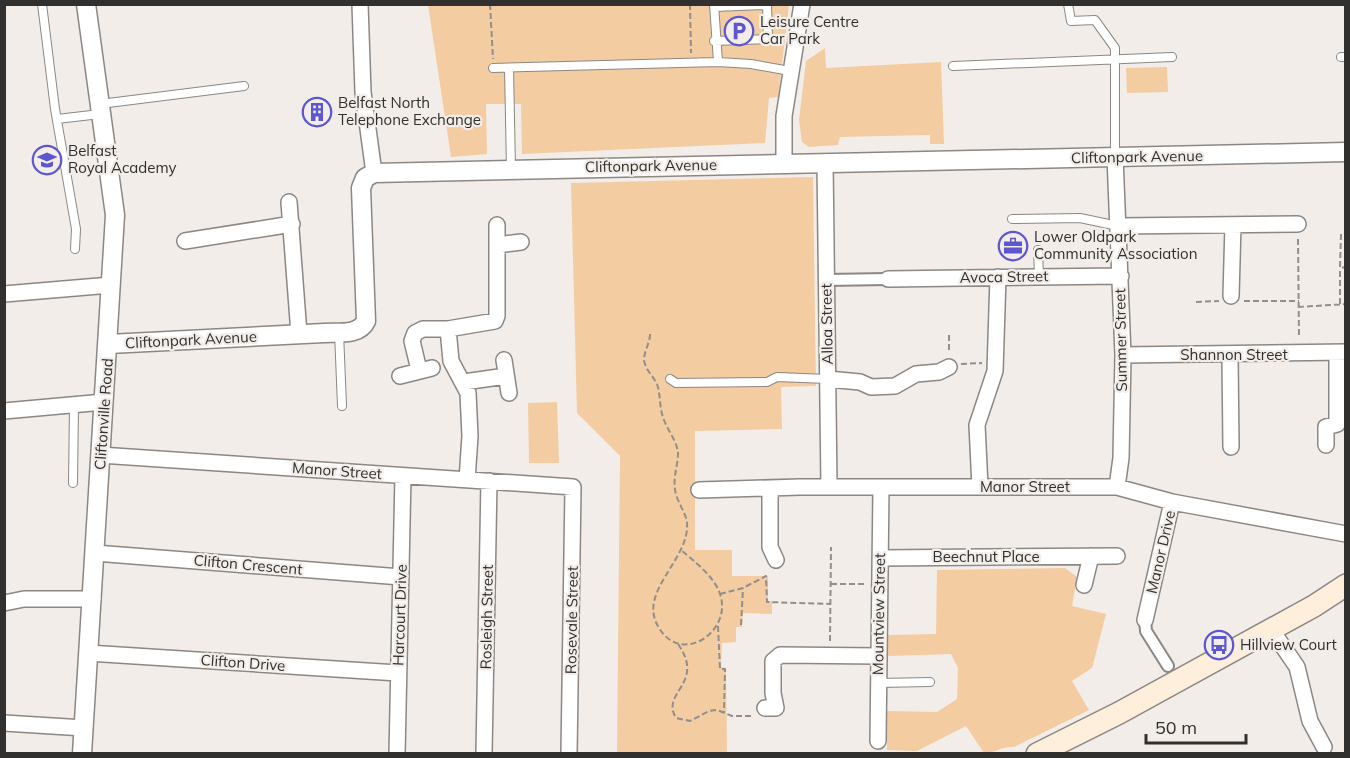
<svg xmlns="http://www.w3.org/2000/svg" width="1350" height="758" font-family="Mulish,sans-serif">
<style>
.green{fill:#f3cda1}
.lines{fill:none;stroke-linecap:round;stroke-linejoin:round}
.service-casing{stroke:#8c8783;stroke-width:10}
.pedestrian-casing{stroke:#8c8783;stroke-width:14}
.minor-casing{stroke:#8c8783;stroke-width:18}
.tertiary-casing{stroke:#8c8783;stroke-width:21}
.secondary-casing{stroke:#8c8783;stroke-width:24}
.path{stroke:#918e8b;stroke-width:2;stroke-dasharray:6 3;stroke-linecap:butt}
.service{stroke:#fff;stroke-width:8}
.pedestrian{stroke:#fff;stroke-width:10}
.minor{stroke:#fff;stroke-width:15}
.tertiary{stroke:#fff;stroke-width:18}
.secondary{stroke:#feefdd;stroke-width:21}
.labels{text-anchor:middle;stroke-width:4.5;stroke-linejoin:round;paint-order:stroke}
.poi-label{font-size:15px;fill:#31302e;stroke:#f2ede8;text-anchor:start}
.street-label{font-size:15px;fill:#31302e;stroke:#f2ede8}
</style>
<rect width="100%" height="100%" fill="#f2ede8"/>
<path class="green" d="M428,5h361l-11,92 -9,1 -4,45 -243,11 -1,-50h-35l1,50 -36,3z
M825,48l1,20 115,-6 3,82h-14v-9l-90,2 -2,8 -29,2 -7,-5 -3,-22 7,-59z
M1167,67l1,25 -41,1 -1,-25z
M813,177l3,209 -35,1 1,42 -87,2v119h37v26h36v25h4v13l-29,-1 -1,14h-6v15l-14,1 -1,24 5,1c0,29 1,56 1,85h-110l3,-297 -43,-43 -6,-230z
M557,402l2,61h-30l-1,-60z
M1065,568l12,9 -5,29 34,8 -14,54 -20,13 17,29 -75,37c-12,-1 -19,6 -30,6l-18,-27 -49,25 -30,-1v-39l50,1 20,-13 1,-31 -7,-14 -63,2v-21l48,-1 1,-64z"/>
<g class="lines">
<g class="service-casing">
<path id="service" d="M42,4l13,105 21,120 -1,20
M714,4l4,58
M1068,4l3,17 24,-1 20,28v108
M714,7l53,-2 1,34 -54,2
M1341,57h5
M953,66l219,-9
M493,68l225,-6 33,2 39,7
M509,68l2,102
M100,104l144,-18
M57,119l43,-5
M1012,219l68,-1 38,8
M1038,250l1,26
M339,332l3,74
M670,379l6,4 91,-1 10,-5 51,2
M73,483l1,-78
M878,683l52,-1"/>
</g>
<g class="pedestrian-casing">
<path id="pedestrian" d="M826,280l62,-1
M1145,620l1,11 22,35"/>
</g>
<g class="minor-casing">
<path id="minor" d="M360,4l3,88 11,81
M1115,157l8,198 -2,103 -4,29
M825,162l4,325
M784,163v-47l18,-112
M289,202l10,132
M1120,226l178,-2
M185,241l107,-17
M497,245l24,-3
M888,279l233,-3
M4,294l107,-9
M1231,296l2,-71
M448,329l3,32 17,32 2,43 -3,44
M1123,355l223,-3
M1230,356l1,91
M504,360l5,33
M419,370l-7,-29 3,-8 8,-4h25l47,-8 2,-5v-91
M400,376l32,-8
M828,379l32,3 11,5 24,-1 21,-12 23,-2 10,-5
M464,382l42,-6
M4,411l100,-9
M1326,445v-18l11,-3v-71
M100,455l473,32 -4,267
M980,487l-3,-62 18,-54 3,-94
M770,488v59l6,13
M699,490l101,-3h317l55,15 174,32
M95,553l306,24
M880,558l237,-2
M1084,585l7,-29
M4,603l20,-4h69
M1145,620l27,-118
M1271,629l26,38 13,54 14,26
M88,653l310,20
M765,708h11l-3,-15v-32l7,-6 98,1
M4,723l80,5
M878,741l3,-254
M397,754l6,-278
M484,754l5,-273"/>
</g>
<g class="tertiary-casing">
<path id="tertiary" d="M109,344l215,-11c14,-1 35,3 42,-12l-5,-133 4,-10 9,-5 972,-21
M82,754l33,-539 -29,-211"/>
</g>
<g class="secondary-casing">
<path id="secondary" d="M1037,754l82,-41 195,-107 32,-21"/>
</g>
<path class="path" d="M490,4l3,55
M690,4l1,49
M1341,234l-1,34 6,-1
M1298,239l1,99
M1244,301h55
M1196,302l23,-1
M1340,304v-36
M1298,307l48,-3
M650,334c0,9 -6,17 -6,26 1,9 9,16 13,24 4,12 2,24 7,36 4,11 13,21 14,33 0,12 -5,24 -3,36 1,12 11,23 12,34 3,37 -51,69 -28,105 23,38 74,3 61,-34 -6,-18 -26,-33 -39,-44
M949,335v18
M961,364l21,-1
M831,584h36
M720,594l23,-6 23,-12 1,26 64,2
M741,625l2,-37
M718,626l2,43h5l-1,44
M830,641l1,-94
M678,644c28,40 -18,48 -2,74l14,3 19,-10 8,-1 15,6h22"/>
<use href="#service" class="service"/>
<use href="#pedestrian" class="pedestrian"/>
<use href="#minor" class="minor"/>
<use href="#tertiary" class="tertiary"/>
<use href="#secondary" class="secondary"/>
</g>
<defs>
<g id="parking-ring" transform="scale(1.5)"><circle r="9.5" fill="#f2ede8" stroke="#5d57cf" stroke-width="1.5"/><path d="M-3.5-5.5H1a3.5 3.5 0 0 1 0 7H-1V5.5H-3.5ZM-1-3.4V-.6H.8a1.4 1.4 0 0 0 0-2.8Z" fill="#5d57cf"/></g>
<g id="building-ring" transform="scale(1.5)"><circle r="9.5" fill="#f2ede8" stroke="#5d57cf" stroke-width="1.5"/><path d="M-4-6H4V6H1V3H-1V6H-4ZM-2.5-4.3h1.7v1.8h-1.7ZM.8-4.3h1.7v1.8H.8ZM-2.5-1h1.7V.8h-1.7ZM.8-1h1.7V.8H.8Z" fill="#5d57cf"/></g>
<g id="school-ring" transform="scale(1.5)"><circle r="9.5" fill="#f2ede8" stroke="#5d57cf" stroke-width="1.5"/><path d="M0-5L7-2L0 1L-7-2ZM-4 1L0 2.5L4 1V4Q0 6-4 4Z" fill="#5d57cf"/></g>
<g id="office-ring" transform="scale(1.5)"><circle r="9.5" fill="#f2ede8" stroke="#5d57cf" stroke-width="1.5"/><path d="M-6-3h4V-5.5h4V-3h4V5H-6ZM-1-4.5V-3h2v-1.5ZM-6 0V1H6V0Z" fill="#5d57cf"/></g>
<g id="bus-ring" transform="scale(1.5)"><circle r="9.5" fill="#f2ede8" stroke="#5d57cf" stroke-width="1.5"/><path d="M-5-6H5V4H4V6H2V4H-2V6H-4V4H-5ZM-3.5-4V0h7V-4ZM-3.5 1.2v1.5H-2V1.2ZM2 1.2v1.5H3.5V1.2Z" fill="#5d57cf"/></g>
</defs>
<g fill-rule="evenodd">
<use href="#parking-ring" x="739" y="31"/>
<use href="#building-ring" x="317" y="112"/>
<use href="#school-ring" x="47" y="160"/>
<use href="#office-ring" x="1013" y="246"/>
<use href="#bus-ring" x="1219" y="645"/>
</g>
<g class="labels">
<g class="poi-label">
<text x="760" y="27">Leisure Centre<tspan x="760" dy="17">Car Park</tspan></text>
<text x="338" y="108">Belfast North<tspan x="338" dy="17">Telephone Exchange</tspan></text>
<text x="68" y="156">Belfast<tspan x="68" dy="17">Royal Academy</tspan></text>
<text x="1034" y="242">Lower Oldpark<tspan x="1034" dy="17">Community Association</tspan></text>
<text x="1240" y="650">Hillview Court</text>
</g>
<g class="street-label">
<text transform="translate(1137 157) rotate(-1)" y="5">Cliftonpark Avenue</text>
<text transform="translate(651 166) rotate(-1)" y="5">Cliftonpark Avenue</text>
<text transform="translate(1004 277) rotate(-1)" y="5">Avoca Street</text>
<text transform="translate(827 324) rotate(-91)" y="5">Alloa Street</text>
<text transform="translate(191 340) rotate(-3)" y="5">Cliftonpark Avenue</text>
<text transform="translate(1121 340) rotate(-91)" y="5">Summer Street</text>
<text x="1234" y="360">Shannon Street</text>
<text transform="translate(104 414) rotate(-86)" y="5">Cliftonville Road</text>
<text transform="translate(337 471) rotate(4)" y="5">Manor Street</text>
<text x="1025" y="492">Manor Street</text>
<text transform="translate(1161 552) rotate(-77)" y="5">Manor Drive</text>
<text x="986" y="562">Beechnut Place</text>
<text transform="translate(248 565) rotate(5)" y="5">Clifton Crescent</text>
<text transform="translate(879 614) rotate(-89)" y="5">Mountview Street</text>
<text transform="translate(400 615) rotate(-88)" y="5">Harcourt Drive</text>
<text transform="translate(487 617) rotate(-89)" y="5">Rosleigh Street</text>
<text transform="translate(572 620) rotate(-89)" y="5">Rosevale Street</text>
<text transform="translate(243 663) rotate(4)" y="5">Clifton Drive</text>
</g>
</g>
<rect width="1350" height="758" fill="none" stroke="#31302e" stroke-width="12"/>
<path d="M1146 734v9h100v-9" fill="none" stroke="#31302e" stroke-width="3"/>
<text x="1155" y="734" font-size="18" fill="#31302e" stroke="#f2ede8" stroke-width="4.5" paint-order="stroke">50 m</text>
</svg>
